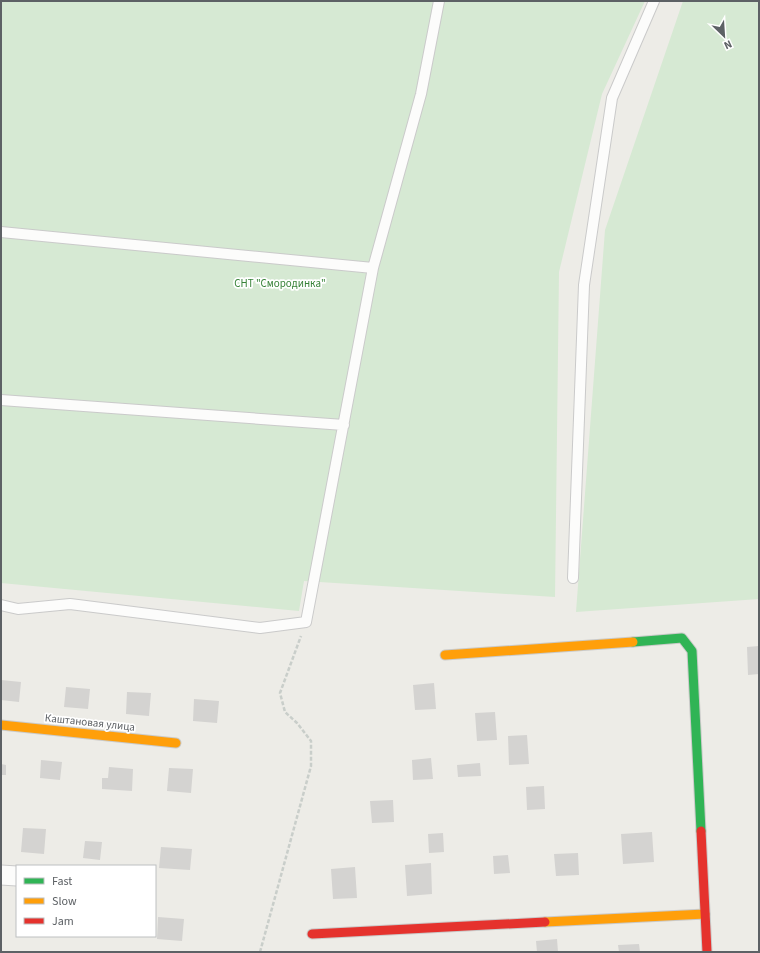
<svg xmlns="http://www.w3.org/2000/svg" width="760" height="953" font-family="'Source Sans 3',sans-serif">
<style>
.green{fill:#d6e9d3}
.building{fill:#d4d3d1}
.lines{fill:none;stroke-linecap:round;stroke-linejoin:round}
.lane-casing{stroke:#cacaca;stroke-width:12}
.street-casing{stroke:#cacaca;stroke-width:21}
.fast-casing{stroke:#cacac9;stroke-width:11}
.slow-casing{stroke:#cacac9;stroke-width:11}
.jam-casing{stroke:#cacac9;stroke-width:11}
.path{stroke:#c9ceca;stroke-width:2.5;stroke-dasharray:4 2;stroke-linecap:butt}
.lane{stroke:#fcfcfb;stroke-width:10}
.street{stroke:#fcfcfb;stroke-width:19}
.fast{stroke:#30b455;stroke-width:9}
.slow{stroke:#ff9f0a;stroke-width:9}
.jam{stroke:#e5322d;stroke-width:9}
.labels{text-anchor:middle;stroke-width:3.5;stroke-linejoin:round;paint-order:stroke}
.park-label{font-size:11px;fill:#378238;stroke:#fff}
.street-label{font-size:11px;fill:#5d6165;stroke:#fff}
</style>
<rect width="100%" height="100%" fill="#edece7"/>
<path class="green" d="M1,1h644l-43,93 -43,178 -4,325 -251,-16 -5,30 -298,-28z
M683,1h76v598l-183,13 29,-382z"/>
<path class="building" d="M759,646v28l-11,1 -1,-28z
M1,680l20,2 -2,20 -18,-2z
M434,683l2,26 -21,1 -2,-25z
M66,687l24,2 -2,20 -24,-2z
M127,692l24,1 -2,23 -23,-2z
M194,699l25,2 -2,22 -24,-2z
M495,712l2,28 -20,1 -2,-28z
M527,735l2,29 -20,1 -1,-29z
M431,758l2,21 -20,1 -1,-20z
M41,760l21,2 -2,18 -20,-2z
M480,763l1,13 -23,1 -1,-12z
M1,764l5,1v10h-5z
M109,767l24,2 -1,22 -30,-2v-11h6z
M169,768l24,1 -2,24 -24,-2z
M544,786l1,23 -18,1 -1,-23z
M393,800l1,22 -22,1 -2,-22z
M23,828l23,1 -2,25 -23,-2z
M652,832l2,30 -31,2 -2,-30z
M443,833l1,19 -15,1 -1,-19z
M85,841l17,1 -2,18 -17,-2z
M161,847l31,2 -2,21 -31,-2z
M578,853l1,22 -23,1 -2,-22z
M508,855l2,18 -16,1 -1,-18z
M431,863l1,31 -25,2 -2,-31z
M355,867l2,31 -24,1 -2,-30z
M158,917l26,2 -2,22 -25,-2z
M557,939l1,13h-21l-1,-11z
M639,944l1,8h-21l-1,-7z"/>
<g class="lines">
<g class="lane-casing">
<path id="lane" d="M1,232l372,36
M1,400l343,25
M573,578l11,-293 28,-187 42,-97
M1,605l17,4 52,-5 190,24 46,-6 67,-354 48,-174 18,-93"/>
</g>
<g class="street-casing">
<path id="street" d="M1,875l16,1"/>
</g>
<g class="fast-casing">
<path id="fast" d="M633,642l49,-4 10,13 9,180"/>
</g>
<g class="slow-casing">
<path id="slow" d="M445,655l188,-13
M1,725l175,18
M545,922l160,-8"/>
</g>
<g class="jam-casing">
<path id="jam" d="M701,831l6,121
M312,934l233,-12"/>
</g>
<path class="path" d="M260,952l51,-186v-25l-14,-18 -12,-11 -5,-19 21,-57"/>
<use href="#lane" class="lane"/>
<use href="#street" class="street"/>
<use href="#fast" class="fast"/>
<use href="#slow" class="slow"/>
<use href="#jam" class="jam"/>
</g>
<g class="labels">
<g class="park-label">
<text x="280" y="287">СНТ "Смородинка"</text>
</g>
<g class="street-label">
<text transform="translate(90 722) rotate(6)" y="4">Каштановая улица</text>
</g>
</g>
<rect width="760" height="953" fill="none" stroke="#5d6165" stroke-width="4"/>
<rect x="16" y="865" width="140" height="72" fill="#ffffff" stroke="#bec0c1"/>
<rect x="24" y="878" width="20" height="6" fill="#30b455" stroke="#bec0c1"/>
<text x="52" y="885" font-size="12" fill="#5d6165">Fast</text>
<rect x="24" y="898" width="20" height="6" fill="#ff9f0a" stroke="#bec0c1"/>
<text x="52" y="905" font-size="12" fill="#5d6165">Slow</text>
<rect x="24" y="918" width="20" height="6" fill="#e5322d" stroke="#bec0c1"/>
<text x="52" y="925" font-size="12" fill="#5d6165">Jam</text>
<g transform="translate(724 36) rotate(155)" stroke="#ffffff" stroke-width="3" paint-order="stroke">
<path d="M0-3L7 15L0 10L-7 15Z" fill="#5d6165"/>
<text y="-6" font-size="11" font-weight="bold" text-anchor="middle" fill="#5d6165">N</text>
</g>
</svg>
